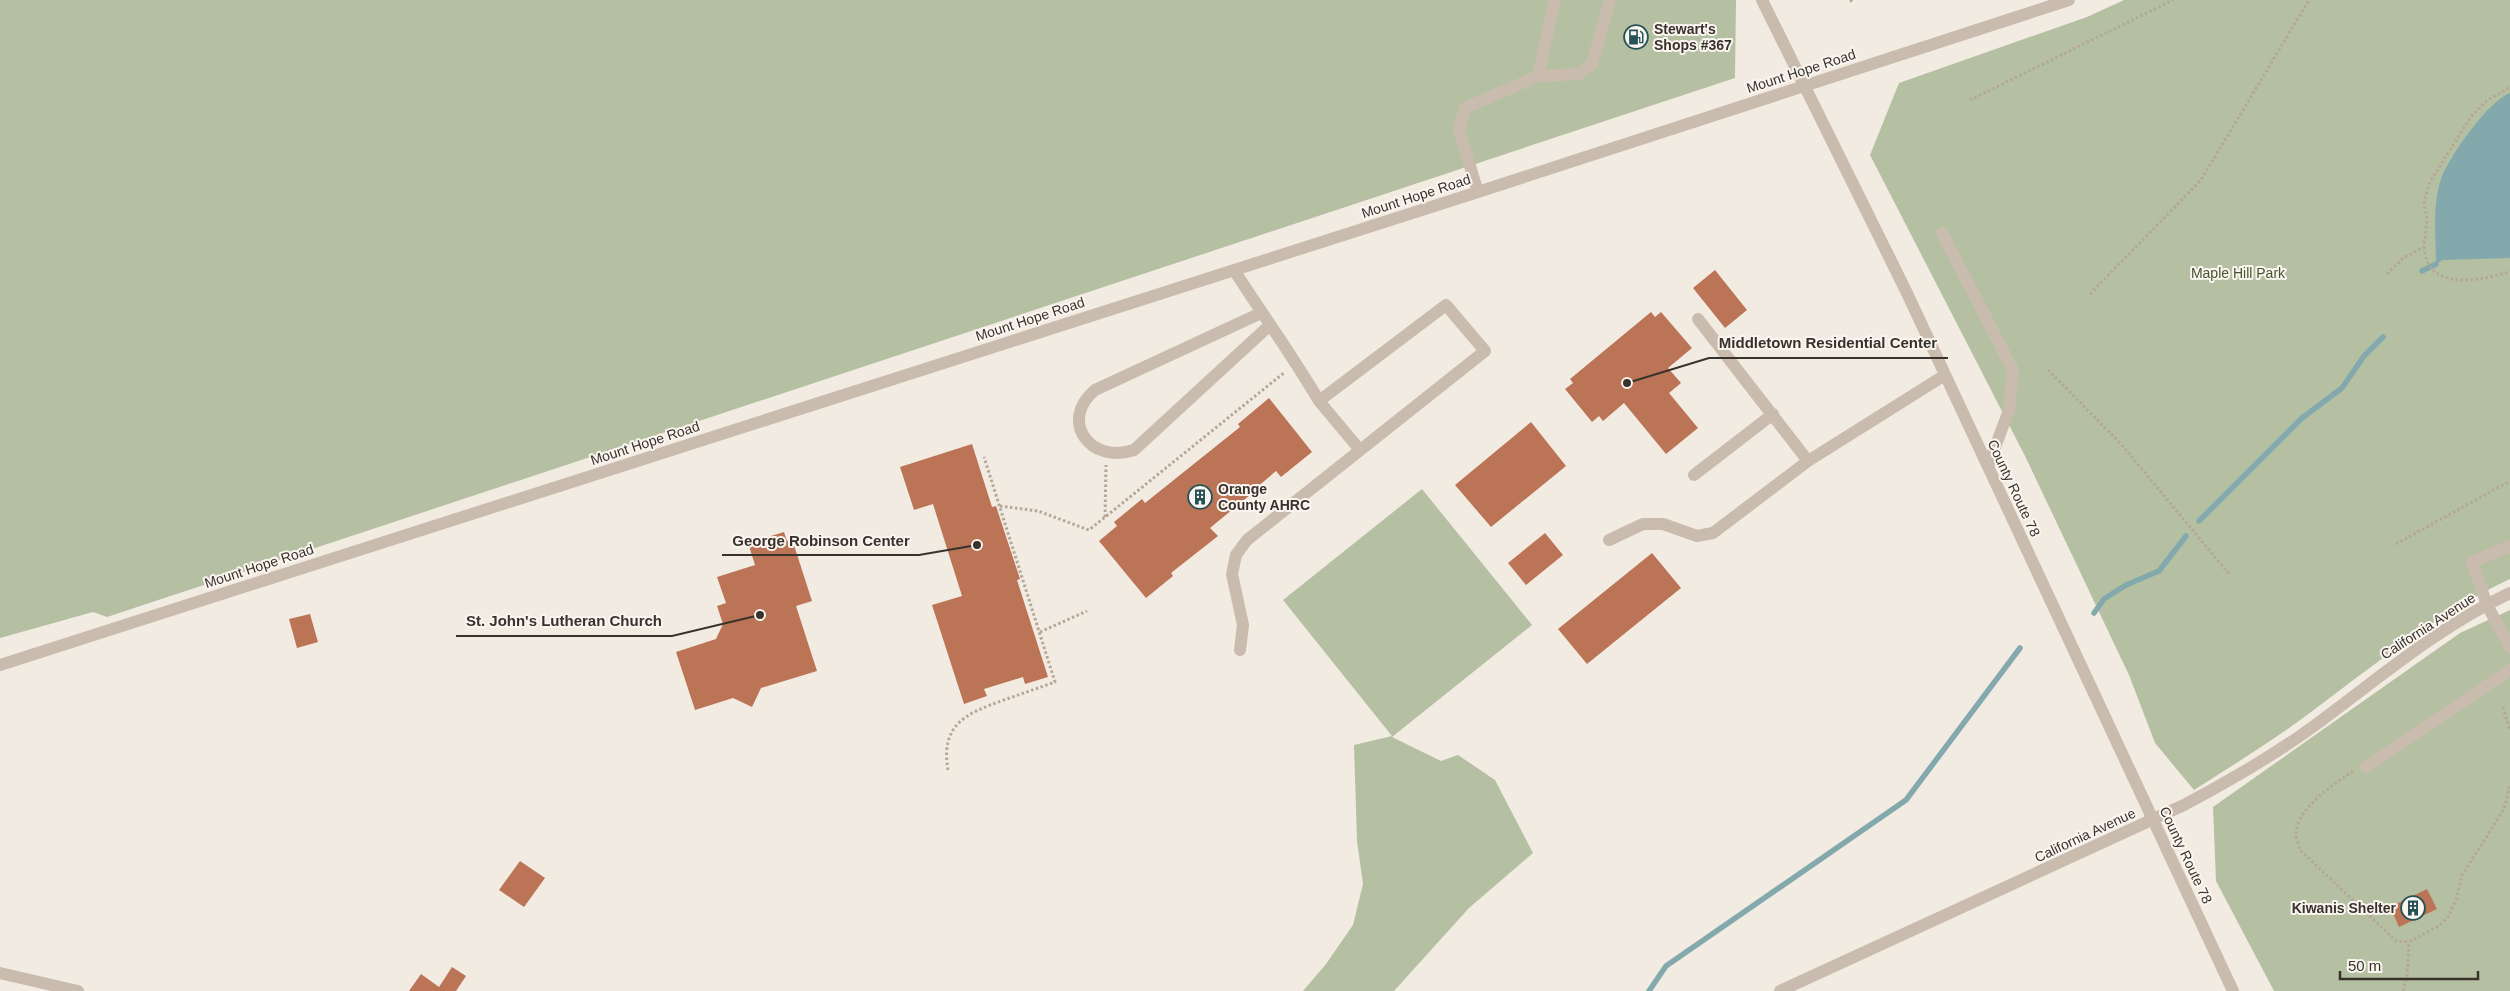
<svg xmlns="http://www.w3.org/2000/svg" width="2510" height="991" font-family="Helvetica,sans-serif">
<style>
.green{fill:#b5c0a3}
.water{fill:#83a9ad}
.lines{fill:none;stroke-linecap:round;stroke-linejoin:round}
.stream{stroke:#83a9ad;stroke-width:5.5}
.building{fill:#bc7456}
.path{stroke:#b5a699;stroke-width:3;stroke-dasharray:2.5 2.5;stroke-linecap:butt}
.minor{stroke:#c9bcaf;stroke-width:12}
.labels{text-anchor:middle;stroke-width:4;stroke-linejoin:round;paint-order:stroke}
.poi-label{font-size:14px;font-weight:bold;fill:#39312c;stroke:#faf5ef;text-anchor:start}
.street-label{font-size:14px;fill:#39312c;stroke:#faf5ef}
.park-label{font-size:14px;fill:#475532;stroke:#faf5ef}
.leader{fill:none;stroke:#39312c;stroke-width:2}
.callout-dot{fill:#39312c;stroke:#faf5ef;stroke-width:2}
.callout-label{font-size:15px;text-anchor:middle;font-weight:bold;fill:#39312c;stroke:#faf5ef;stroke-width:4;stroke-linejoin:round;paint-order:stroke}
</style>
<rect width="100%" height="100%" fill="#f2ebe2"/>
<path class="green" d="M0,0h1736l-1,78 -1628,539 -14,-5 -93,26z
M2124,0h386v579c-67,31 -128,80 -187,124 -41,32 -85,59 -129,87l-39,-47 -26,-68 -104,-219 -155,-301 29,-72 188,-66z
M1422,489l110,136 -140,112 49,24 17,-6 37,25 38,73 -64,55 -75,83h-91l23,-27 27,-39 10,-41 -6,-43 -3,-96 38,-9 -109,-136z
M2510,610v381h-236l-58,-110 -3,-74 247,-174z"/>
<path class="water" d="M2510,93v165l-67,2 -7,4c0,-27 -4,-59 5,-85 8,-22 47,-78 69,-86z"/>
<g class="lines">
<path class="stream" d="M2422,271l14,-7
M2199,521l103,-103 40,-30 22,-32 19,-19
M2094,613l10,-14 22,-14 33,-14 27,-35
M1649,991l17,-25 240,-166 114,-152"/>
</g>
<path class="building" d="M1715,270l32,40 -22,18 -32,-40z
M1651,312l4,5 6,-5 31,36 -24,20 13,15 -12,10 29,35 -32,26 -42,-51 -21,18 -4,-5 -7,6 -27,-33 8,-6 -3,-4z
M1269,398l43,54 -31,25 -5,-6 -27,23 1,1 -40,33 8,8 -47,37 2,3 -27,22 -47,-57 18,-15 -3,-4 28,-23 3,4 95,-76 -2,-3z
M1531,422l35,44 -75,61 -36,-42z
M972,444l20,63 4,-1 24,73 -3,1 31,97 -23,7 -2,-7 -39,12 3,7 -23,8 -32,-99 30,-9 -29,-92 -19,6 -14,-43z
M784,532l3,9 5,-2 20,62 -16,5 21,65 -56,17 -9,19 -19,-9 -38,12 -19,-58 40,-13 7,-15 -6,-18 9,-3 -9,-26 38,-12 -7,-22z
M1545,533l18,22 -37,30 -18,-22z
M1652,553l29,35 -94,76 -29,-35z
M310,614l8,28 -21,6 -8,-29z
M520,861l25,17 -21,29 -25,-17z
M2427,889l10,20 -38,18 -9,-20z
M452,967l14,9 -10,15h-47l12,-17 18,13z"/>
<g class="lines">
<path class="path" d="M1850,0l3,2
M1970,100l203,-100
M2424,247c1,5 2,12 4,16 14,27 59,15 82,9
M2387,274l16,-16 21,-11 3,-28 -3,-18 6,-19 40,-64 15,-16 25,-15
M2090,294l111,-114 108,-180
M2048,370l74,75 107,129
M1000,506l38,5 51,19 196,-158
M1105,517l1,-52
M2396,544l114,-63
M1040,632l47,-21
M2503,707l7,23
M948,770c-8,-46 19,-57 56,-70 17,-6 34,-12 51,-18l-71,-225
M2353,771c-20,14 -52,34 -57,60 -1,5 3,13 4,19l96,91 13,1 31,-17 8,-8 8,-17 6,-25 42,-66 6,-24
M2403,991l4,-15 2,-34"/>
<path class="minor" d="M1762,0l144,291 327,700
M1538,76l41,-2 13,-10 18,-64
M1478,192l-19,-62 6,-22 73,-32 17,-76
M1942,233l71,137 -4,40 -21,56
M1234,270c28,44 59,86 85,131
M1261,313l-166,77c-37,31 -4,75 39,60l136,-125
M1698,319l110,142
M1694,475l79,-61
M1609,540l34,-16h20l34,12 16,-3 95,-72 137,-86
M2510,546l-38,16 15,43 23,42
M1240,650l3,-25 -11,-51 4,-19 11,-15 238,-189 -39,-46 -127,96 41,49
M0,665l1478,-473 591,-192
M2366,767l144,-97
M0,973l78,18
M1780,991l404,-186c45,-24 89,-49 130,-79 64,-47 124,-99 196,-133"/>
</g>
<defs>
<g id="fuel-ring" transform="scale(1.25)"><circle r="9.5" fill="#faf5ef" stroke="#255257" stroke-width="1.5"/><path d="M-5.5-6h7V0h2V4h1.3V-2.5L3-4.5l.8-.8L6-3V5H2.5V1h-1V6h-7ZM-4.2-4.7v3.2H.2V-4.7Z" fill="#255257"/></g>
<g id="building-ring" transform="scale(1.25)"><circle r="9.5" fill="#faf5ef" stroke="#255257" stroke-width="1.5"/><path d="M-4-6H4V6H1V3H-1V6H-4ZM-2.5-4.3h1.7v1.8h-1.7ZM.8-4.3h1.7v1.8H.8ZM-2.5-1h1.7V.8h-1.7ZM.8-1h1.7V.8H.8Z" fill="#255257"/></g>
</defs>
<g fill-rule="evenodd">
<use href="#fuel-ring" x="1636" y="37"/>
<use href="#building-ring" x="1200" y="497"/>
<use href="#building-ring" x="2413" y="908"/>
</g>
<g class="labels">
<g class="poi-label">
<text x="1654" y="34">Stewart's<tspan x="1654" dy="16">Shops #367</tspan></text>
<text x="1218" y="494">Orange<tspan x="1218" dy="16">County AHRC</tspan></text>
<text x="2396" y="913" text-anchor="end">Kiwanis Shelter</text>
</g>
<g class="street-label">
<text transform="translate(1801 71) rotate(-18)" y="5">Mount Hope Road</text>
<text transform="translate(1416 196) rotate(-18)" y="5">Mount Hope Road</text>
<text transform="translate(1030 319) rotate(-18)" y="5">Mount Hope Road</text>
<text transform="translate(645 443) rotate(-18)" y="5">Mount Hope Road</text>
<text transform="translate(2014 488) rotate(65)" y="5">County Route 78</text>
<text transform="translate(259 566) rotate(-18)" y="5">Mount Hope Road</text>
<text transform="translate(2428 626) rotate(-33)" y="5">California Avenue</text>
<text transform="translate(2085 835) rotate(-25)" y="5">California Avenue</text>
<text transform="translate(2186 855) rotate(65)" y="5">County Route 78</text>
</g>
<g class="park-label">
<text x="2238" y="278">Maple Hill Park</text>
</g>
</g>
<path class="leader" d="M1627 383L1709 358H1948M977 545L919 555H722M760 615L672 636H456"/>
<g class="callout-dot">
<circle cx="1627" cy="383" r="5"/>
<circle cx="977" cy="545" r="5"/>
<circle cx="760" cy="615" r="5"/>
</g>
<g class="callout-label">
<text x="1828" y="348">Middletown Residential Center</text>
<text x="821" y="546">George Robinson Center</text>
<text x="564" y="626">St. John's Lutheran Church</text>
</g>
<path d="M2340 971v8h138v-8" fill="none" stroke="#39312c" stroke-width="2.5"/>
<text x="2348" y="971" font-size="15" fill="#39312c" stroke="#faf5ef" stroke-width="4" paint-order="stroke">50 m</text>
</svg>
